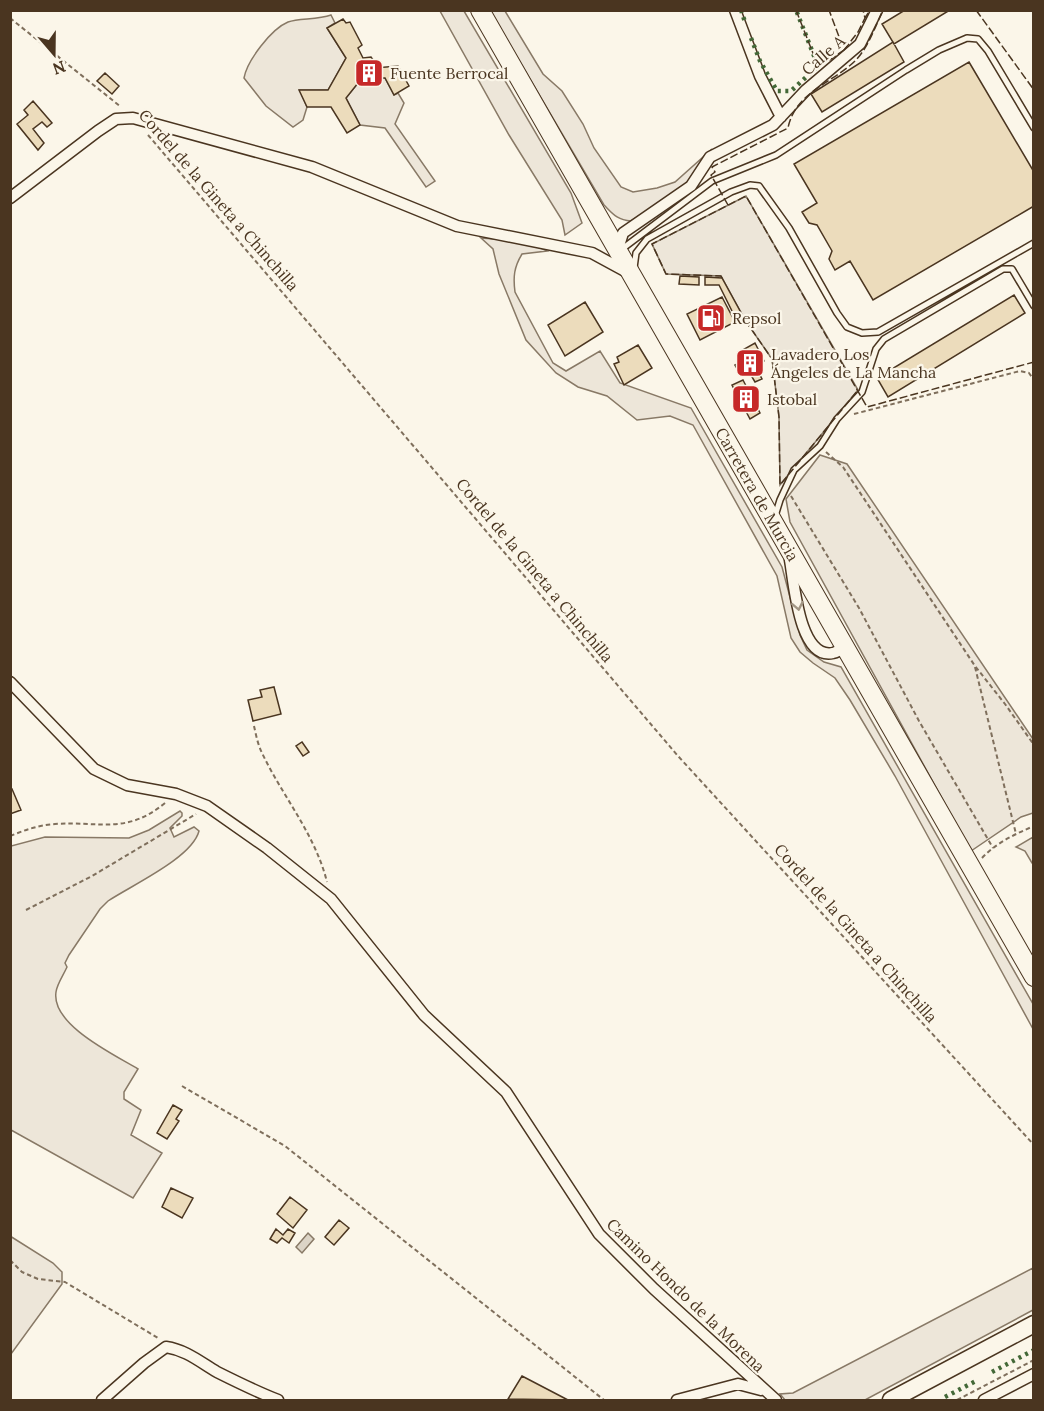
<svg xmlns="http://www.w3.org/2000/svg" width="1044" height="1411" font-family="Lora,serif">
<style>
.green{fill:#ede6d9;stroke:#887966;stroke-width:1.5}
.water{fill:#dcd4c6;stroke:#887966;stroke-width:1.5}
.building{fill:#ecdcbc;stroke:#4a3520;stroke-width:1.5}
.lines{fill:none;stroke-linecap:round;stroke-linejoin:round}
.service-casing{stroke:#4a3520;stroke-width:8}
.minor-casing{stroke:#4a3520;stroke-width:13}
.primary-casing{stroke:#4a3520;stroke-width:19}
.trunk-casing{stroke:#4a3520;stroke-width:20}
.path{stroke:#7f6f5c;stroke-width:2;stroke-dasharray:4.5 3;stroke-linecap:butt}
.service{stroke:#fbf6e9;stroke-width:5}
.minor{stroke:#fbf6e9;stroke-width:10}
.primary{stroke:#fbf6e9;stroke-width:16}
.trunk{stroke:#fbf6e9;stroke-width:18}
.hedge{stroke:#436837;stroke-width:4.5;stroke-dasharray:3 4.5;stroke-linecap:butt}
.fence{stroke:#4a3520;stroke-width:1.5;stroke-dasharray:8 3;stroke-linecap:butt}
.oneway{stroke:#a29684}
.labels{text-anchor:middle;stroke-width:4.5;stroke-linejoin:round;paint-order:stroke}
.street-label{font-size:16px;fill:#4a3520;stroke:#fbf6e9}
.poi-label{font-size:16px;fill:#4a3520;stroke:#fbf6e9;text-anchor:start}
</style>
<rect width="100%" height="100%" fill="#fbf6e9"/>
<path class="green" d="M440,11h24l107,182 11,30 -17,12 -3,-15 -53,-85z
M490,11h15l38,63 19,17 21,33 11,24 27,39 12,5 24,-4 18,-6 37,-33 -29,39 -52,33c-14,-1 -18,-7 -27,-16z
M331,15l4,8 -8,5 19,30 -18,32h-28l7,17 -4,13 -10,7 -27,-21 -22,-28c3,-17 27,-49 44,-56 11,-4 29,-2 43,-7z
M362,78h23l9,17 4,-2 6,10 -9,21 40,57 -9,6 -41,-59 -25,-3 -14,-27z
M746,196l112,194 -78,95 -1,-68 -7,-58 -27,-39 -24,-44 -55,-2 -14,-30z
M481,238c23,2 46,3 66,13l-25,3c-8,13 -9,23 -7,38l38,71 13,8 34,-20 20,32 71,25 91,159 18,68 7,15 17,12 17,5 192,337v25l-138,-253 -45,-76 -15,-22 -22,-15 -13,-11 -9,-14 -14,-62 -84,-151 -23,-9 -33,4 -30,-24 -29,-9 -22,-14 -30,-33 -27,-66 -6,-25z
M820,455l27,9 186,275v74l-12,4 -50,34 -181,-329 -4,-23z
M180,811l2,2v3l-12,12 4,9 20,-10 5,4c-7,27 -67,54 -91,70l-8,8 -31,46 -4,8 2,4c-3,7 -10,17 -11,25 -5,33 59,63 82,77l-14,23v7l17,11 -10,25 31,18 -29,45 -122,-68v-284l34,-9 84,1 20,-8z
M1033,837v26h-1l-7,-12 -9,-4z
M10,1236l43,27 9,9v12l-51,70z
M1033,1268v42l-168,90h-80l-5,-6 13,-1z"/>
<path class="water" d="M308,1233l6,6 -12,14 -6,-6z"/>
<path class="building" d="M905,10h45l-56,34 -12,-20z
M343,19l3,4 4,-1 12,23 -4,3 5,10 8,-1 5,7 -1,4 23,-2 11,20 -15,9 -9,-17h-23l-16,20 14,27 -13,8 -16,-26h-24l-8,-17h29l18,-32 -19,-30z
M893,42l11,20 -82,50 -11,-18z
M969,62l65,110v34l-161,94 -23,-39 -15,9 -6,-11 3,-8 -15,-26 -8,-2 -7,-11 15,-9 -23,-39z
M105,73l14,13 -7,8 -15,-13z
M33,101l19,22 -5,4 -5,-5 -9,7 11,14 -6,7 -21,-26 11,-9 -4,-5z
M680,276l19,1v8l-20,-1z
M705,277l17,1 23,42 -7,3 -19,-38h-14z
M1014,295l11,18 -137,84 -11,-19z
M722,297l13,25 -35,18 -13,-26z
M585,302l18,30 -38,24 -17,-31z
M755,343l9,18 -9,5 7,13 -7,3 -7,-12 -8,4 -5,-9 8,-4 -4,-9z
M638,345l14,23 -28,17 -10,-21 5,-2 -2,-5z
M743,380l17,33 -10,6 -18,-34z
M274,687l7,27 -28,7 -5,-21 14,-3 -2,-7z
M302,742l7,10 -6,4 -7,-10z
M12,789l9,21 -11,4v-24z
M173,1105l9,5 -6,9 3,2 -12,18 -10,-6z
M171,1188l22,10 -11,20 -20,-11z
M290,1197l17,13 -14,18 -16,-14z
M339,1220l10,8 -15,17 -9,-8z
M276,1229l7,6 5,-6 7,4 -6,10 -7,-5 -5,5 -7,-4z
M522,1376l46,24 -60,-1z"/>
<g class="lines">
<g class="service-casing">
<path id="service" d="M622,249l90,-68 64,-26 130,-85 33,-20 28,-12 11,1 10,12 46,77
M634,268l2,-15 11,-14 84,-47 19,-7 9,1 30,42 48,85 10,14 15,6 16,-1 156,-89
M775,516l5,-16 14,-30 26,-24 17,-27 25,-27 14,-43 8,-10 119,-70h9l22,37"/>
</g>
<g class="minor-casing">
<path id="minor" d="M735,10l25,66 21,41
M10,198l88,-67 18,-12 17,-1 179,49 145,59 135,27 35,19
M618,249l5,-16 68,-47 19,-29 63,-32 33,-35 54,-46 17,-34
M790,560c4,22 9,100 43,93 4,-1 9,-4 12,-6
M10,682l84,87 33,16 49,9 31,12 60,42 64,51 93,116 82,77 93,142 55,55 122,111
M102,1400l42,-37 22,-16c20,3 34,15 51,25 20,10 40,20 61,28
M677,1400l61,-16 23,6
M984,1400l50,-26"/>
</g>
<g class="primary-casing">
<path id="primary" d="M891,1400l143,-76"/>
</g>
<g class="trunk-casing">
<g id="trunk">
<path id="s1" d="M480,10l554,967"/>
</g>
</g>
<path class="path" d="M10,18l111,89
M148,135l530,621 356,389
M854,414l166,-43 9,2 5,7
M826,452l17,15 132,199 30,38 29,41
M791,496l68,112 60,113 74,127
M975,667l41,167
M254,726c2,9 4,19 8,27 21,44 53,81 65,129
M10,836c15,-6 29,-11 45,-12 45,-3 71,11 110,-21
M982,858c14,-15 33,-24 52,-32
M26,910l66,-34 104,-62
M182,1086l103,60 319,254
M10,1260l12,12 16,7 27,3 93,56
M957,1400l77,-40"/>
<use href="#service" class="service"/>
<use href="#minor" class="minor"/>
<use href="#primary" class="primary"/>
<use href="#trunk" class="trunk"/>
<path class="hedge" d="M741,10l4,12
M751,38l9,23 17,30h14l27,-25 -22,-56
M992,1372l42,-22
M945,1397l31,-16"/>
<path class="fence" d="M796,10l22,56 5,-9 7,3 14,-10 -15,-40
M976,10l58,80
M865,16v2l5,-8
M844,50l14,-18 7,-14 -2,-8
M728,205l-17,-30 4,-3 -3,-5 76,-39c7,-36 45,-45 68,-68 13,-14 19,-33 27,-50
M722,278l-1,-2 -55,-2 -14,-30 94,-48 121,211 167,-45
M745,320l27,39 7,58 1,68 78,-95"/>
</g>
<defs><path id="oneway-chevron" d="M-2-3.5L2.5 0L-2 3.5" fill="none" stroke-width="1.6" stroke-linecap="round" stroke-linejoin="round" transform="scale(1.5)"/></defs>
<use class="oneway" href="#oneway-chevron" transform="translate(798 606) rotate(79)"/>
<defs>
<g id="building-square" transform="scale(1.5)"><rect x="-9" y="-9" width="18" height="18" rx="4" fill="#c62828" stroke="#fbf6e9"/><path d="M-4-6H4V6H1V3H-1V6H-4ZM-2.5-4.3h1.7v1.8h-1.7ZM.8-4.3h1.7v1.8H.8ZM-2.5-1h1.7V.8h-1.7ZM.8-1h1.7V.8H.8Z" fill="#fff"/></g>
<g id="fuel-square" transform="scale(1.5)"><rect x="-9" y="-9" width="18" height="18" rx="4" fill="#c62828" stroke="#fbf6e9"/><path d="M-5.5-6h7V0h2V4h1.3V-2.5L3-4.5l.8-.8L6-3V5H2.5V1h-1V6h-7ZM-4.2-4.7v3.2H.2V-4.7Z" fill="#fff"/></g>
</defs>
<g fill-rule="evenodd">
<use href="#building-square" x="369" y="73"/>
<use href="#fuel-square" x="711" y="318"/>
<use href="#building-square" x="750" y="363"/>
<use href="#building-square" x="746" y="399"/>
</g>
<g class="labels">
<g class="street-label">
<text transform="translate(823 55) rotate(-41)" y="6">Calle A</text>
<text transform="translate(219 200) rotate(49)" y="6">Cordel de la Gineta a Chinchilla</text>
<text dy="6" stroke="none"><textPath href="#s1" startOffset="558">Carretera de Murcia</textPath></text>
<text transform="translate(535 570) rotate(50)" y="6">Cordel de la Gineta a Chinchilla</text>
<text transform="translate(856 933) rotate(48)" y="6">Cordel de la Gineta a Chinchilla</text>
<text transform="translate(686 1295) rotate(44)" y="6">Camino Hondo de la Morena</text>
</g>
<g class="poi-label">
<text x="390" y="79">Fuente Berrocal</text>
<text x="732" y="324">Repsol</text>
<text x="771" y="360">Lavadero Los<tspan x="771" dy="18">Ángeles de La Mancha</tspan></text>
<text x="767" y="405">Istobal</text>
</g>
</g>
<rect width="1044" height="1411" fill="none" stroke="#4a3520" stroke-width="24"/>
<g transform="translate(54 54) rotate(160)" stroke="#fbf6e9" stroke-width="4.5" paint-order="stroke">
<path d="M0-4.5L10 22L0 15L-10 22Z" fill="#4a3520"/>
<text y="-9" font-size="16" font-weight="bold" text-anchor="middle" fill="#4a3520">N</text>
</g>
</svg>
